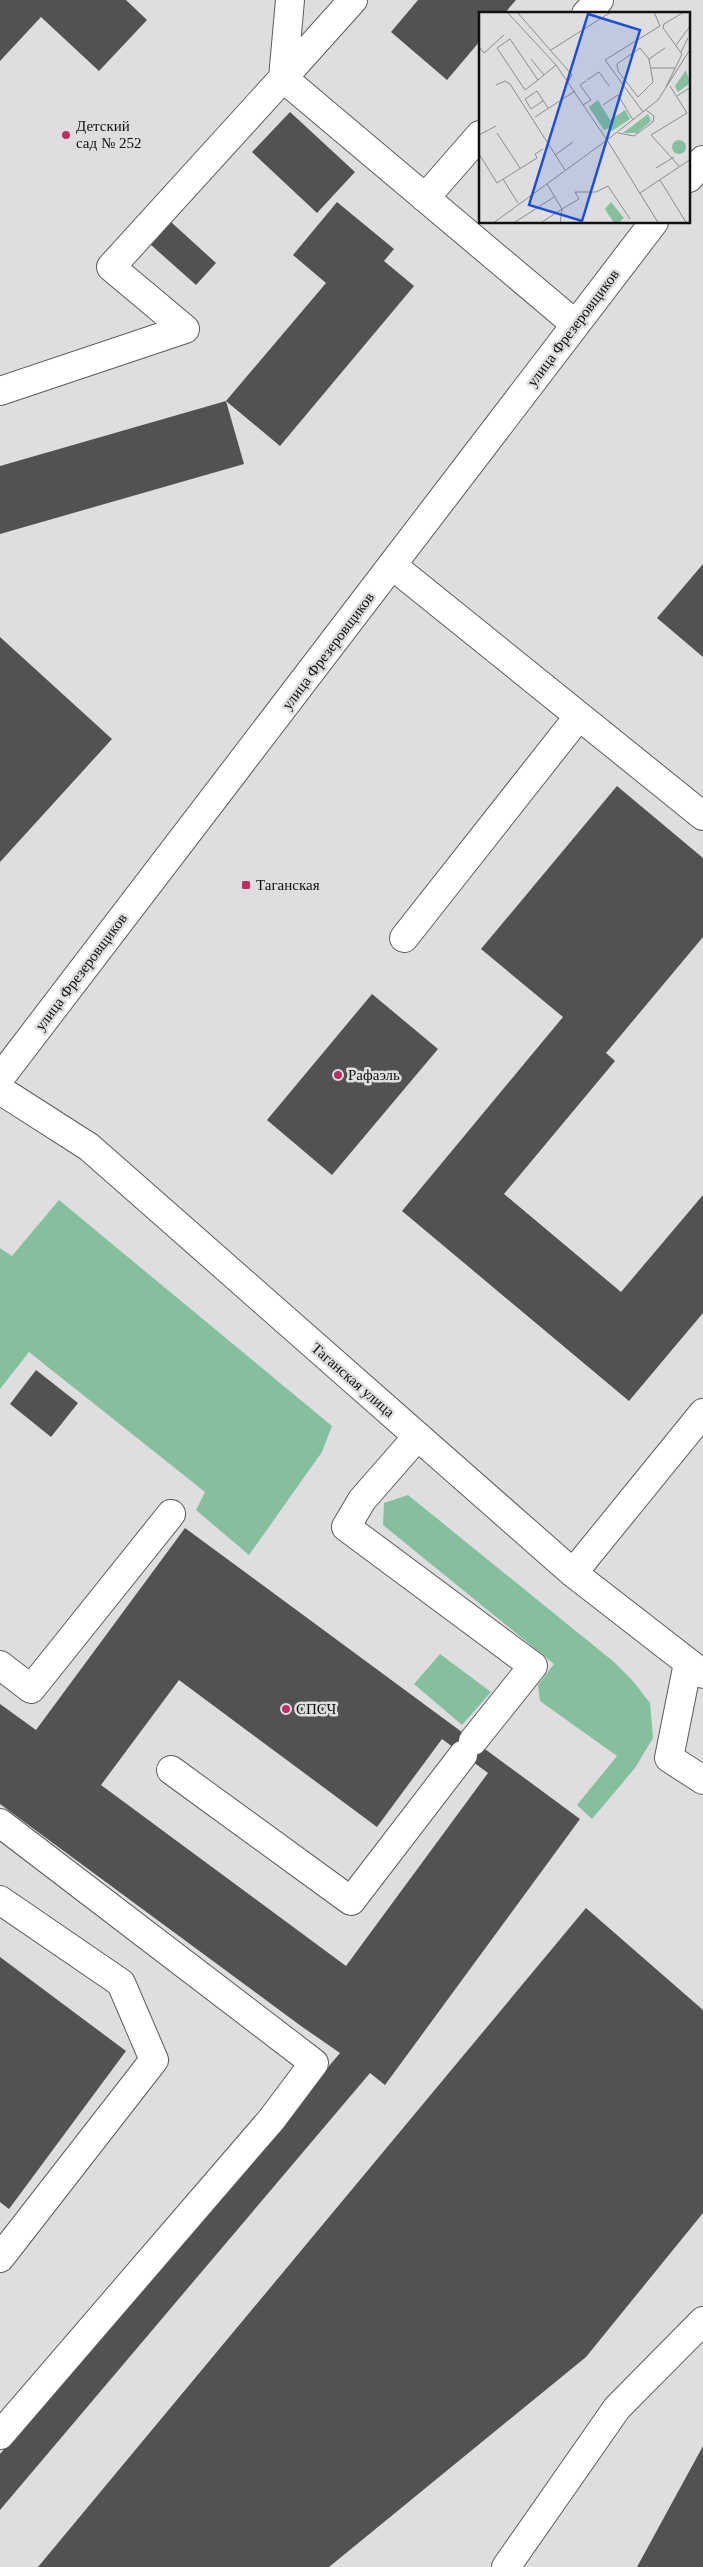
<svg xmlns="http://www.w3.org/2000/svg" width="703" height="2567" font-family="'Times New Roman',serif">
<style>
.green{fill:#86bf9d}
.building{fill:#525254;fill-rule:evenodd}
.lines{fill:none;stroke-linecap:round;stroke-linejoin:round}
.minor-casing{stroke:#5b5c5e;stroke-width:30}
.major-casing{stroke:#5b5c5e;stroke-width:30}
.minor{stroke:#fff;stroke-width:28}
.major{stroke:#fff;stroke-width:28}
.poi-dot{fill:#bb2f65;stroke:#dedee1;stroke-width:2}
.labels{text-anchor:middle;stroke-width:5;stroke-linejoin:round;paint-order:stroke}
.poi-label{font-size:15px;fill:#0f1010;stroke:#dedee1;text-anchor:start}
.street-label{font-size:15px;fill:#0f1010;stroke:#dedee1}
.inset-road{fill:none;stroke:#8b8c8d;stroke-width:1}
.view{fill:#1d4ed8;fill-opacity:0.15;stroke:#1d4ed8;stroke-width:2.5}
.inset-edge{fill:none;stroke:#0f1010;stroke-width:2.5}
</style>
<rect width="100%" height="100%" fill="#dedee1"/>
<path class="green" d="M59,1200l273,226 -10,26 -73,103 -53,-45 9,-18 -176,-140 -29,37v-141l12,8z
M408,1495l206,167 18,18 18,23 3,35 -18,30 -43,51 -15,-14 40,-49 -77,-55 -2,-16 16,-21 -171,-139 1,-22z
M440,1654l51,38 -29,33 -48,-41z"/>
<path class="building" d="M0,0h126l21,20 -48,51 -58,-54 -41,44z
M418,0h98l-12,14h-24v27l-33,39 -56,-48z
M290,112l65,60 -38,41 -65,-61z
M337,202l57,47 -10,12 30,25 -134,160 -54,-45 100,-118 -33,-28z
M171,222l45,41 -20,22 -46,-41z
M226,401l18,63 -244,70v-68z
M703,564v93l-46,-39z
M0,637l112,102 -112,123z
M617,786l86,72v79l-97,116 9,8 -111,133 117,98 82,-97v118l-74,88 -227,-190 161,-194 -82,-68z
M372,994l66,55 -106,126 -65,-55z
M36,1370l42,33 -27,34 -41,-33z
M185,1528l395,291 -195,266 -15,-12 -370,437v-56l340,-401 -39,-27 -301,-222v-100l36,26zM179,1680l198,147 65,-88 46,34 -142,193 -245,-181z
M586,1908l117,102v203l-117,144 -257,210h-291z
M0,1957l126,94 -117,158 -9,-7z
M703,2446v121h-66z"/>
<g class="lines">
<g class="minor-casing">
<path id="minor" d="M290,0l-7,78 70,-78
M586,14l13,-14
M425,198l55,-63
M0,391l185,-62 -74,-62 172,-189 292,246
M393,566l310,250
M404,938l175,-222
M0,1090l89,57 484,426 130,101
M417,1437l-55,63 -16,27 187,139 -60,75
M573,1573l130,-160
M688,1663l-19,95 34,22
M0,1665l31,24 140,-175
M171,1770l180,131 112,-146
M0,1823l314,240 -42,56 -272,316
M0,1900l121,83 33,77 -154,198
M506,2567l111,-159 86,-87"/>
</g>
<g class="major-casing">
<path id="major" d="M689,178l14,-18
M0,1078l654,-856"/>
</g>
<use href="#minor" class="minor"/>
<use href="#major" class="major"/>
</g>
<g class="poi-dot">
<circle cx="66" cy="135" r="5"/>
<rect x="241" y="880" width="10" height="10" rx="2.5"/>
<circle cx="338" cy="1075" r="5"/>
<circle cx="286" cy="1709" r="5"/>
</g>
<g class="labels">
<g class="poi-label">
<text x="76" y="131">Детский<tspan x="76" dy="17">сад № 252</tspan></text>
<text x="256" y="890">Таганская</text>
<text x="348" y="1080">Рафаэль</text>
<text x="296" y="1714">СПСЧ</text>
</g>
<g class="street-label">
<text transform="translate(573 328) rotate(-53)" y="5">улица Фрезеровщиков</text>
<text transform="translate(328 651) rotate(-53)" y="5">улица Фрезеровщиков</text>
<text transform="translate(81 972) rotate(-53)" y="5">улица Фрезеровщиков</text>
<text transform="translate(353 1380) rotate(41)" y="5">Таганская улица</text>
</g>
</g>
<g transform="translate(479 12)">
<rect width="211" height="211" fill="#dedee1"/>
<path d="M207,58l4,13 -12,9 -3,-6zM119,88l12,20 15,-10 5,9 -18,12 -3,-3 -5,2 -15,-23zM169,102l3,7 -14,12h-14zM193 135a7 7 0 1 1 14 0a7 7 0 1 1-14 0ZM132,190l13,16 -6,5h-4l-9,-14z" fill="#86bf9d"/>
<path class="inset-road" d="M28,0l49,53 51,75 51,-40 33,-52M38,0l55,63 -4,7M197,33l15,-20M0,35l5,6 20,-18M72,38l60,-38M202,40l7,-14M52,47l13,16M170,47l-9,-11 -23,16 1,7 20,26 15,-15 -4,-23 16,-11M172,56h24M59,68l-13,10 -28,-42 13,-9 28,41 18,-15M108,68l12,-8 10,14M17,73l9,-4 5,3 55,86M191,74l17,27 -36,22 28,31M187,75l16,-33 -19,-26 1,-4 20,-12M198,84l14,-9M64,89l-12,8 -6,-10 12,-8 11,17M104,93l8,-5 -11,-15 6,-4M124,93l15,-10 15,25M164,100l-38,-52 55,-34 -6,-14M56,105l40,-26M18,121l23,35M139,121l16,3 19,-14 1,-6 -8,-6M0,123l17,-9M0,142l18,29 40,-25 -2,-4 8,-5M76,143l18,-13M177,156l18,-11M24,167l15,24M181,168l27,44M68,172l15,25 17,-10 -4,-7h21l12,-6 22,33M161,181l51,-34M13,212l115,-84 52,84M33,212l42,-27M60,212l23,-15 -2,15"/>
<path class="view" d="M109,2l52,16 -58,191 -53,-16z"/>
<rect width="211" height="211" class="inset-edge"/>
</g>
</svg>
